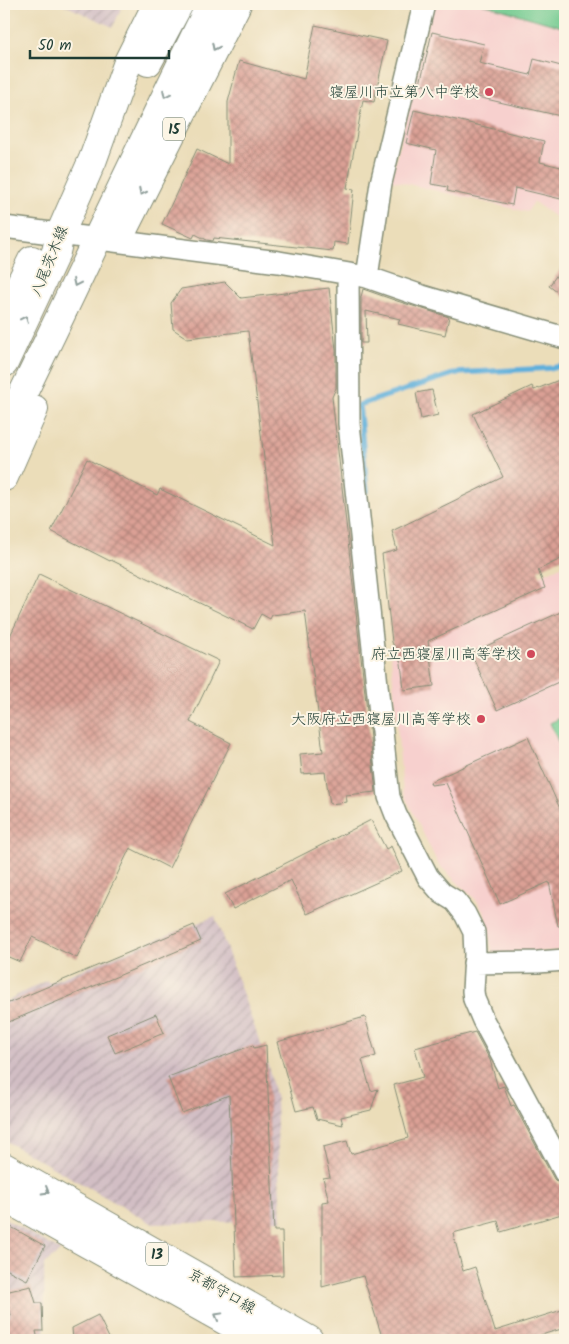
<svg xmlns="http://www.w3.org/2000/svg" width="569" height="1344" font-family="Kalam,'Klee One',sans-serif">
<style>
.built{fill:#f7d0ce}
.industrial{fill:url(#industrial-furrows)}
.pitch{fill:#73cb91;stroke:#498462}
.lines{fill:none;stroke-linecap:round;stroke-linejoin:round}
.stream{stroke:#60b0db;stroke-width:5.5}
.building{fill:url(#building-cross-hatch)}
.minor-casing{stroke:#858d76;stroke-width:24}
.primary-casing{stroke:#858d76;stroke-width:30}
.minor{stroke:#fff;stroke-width:21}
.primary{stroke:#fff;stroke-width:28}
.oneway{stroke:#8f9e9a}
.poi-dot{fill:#d1495b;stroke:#fcf5e5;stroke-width:2}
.labels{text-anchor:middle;stroke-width:4;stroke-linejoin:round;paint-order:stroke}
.shield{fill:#fcf5e5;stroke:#617469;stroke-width:1}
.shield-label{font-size:14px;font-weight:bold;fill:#1f3d34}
.poi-label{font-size:15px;fill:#1f3d34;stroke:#fcf5e5;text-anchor:end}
.street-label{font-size:15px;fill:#1f3d34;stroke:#fcf5e5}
</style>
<defs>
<pattern id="industrial-furrows" width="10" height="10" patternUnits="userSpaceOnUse" patternTransform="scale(1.25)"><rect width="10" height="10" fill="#d2bec4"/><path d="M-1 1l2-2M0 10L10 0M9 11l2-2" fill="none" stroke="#aa9ca0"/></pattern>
<pattern id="building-cross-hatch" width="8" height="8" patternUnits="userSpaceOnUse" patternTransform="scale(1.25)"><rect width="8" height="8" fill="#dba095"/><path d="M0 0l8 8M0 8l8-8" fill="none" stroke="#b1847a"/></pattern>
</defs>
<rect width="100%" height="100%" fill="#fcf5e5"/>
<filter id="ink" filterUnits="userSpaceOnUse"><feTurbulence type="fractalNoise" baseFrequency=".02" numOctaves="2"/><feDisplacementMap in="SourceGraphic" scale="10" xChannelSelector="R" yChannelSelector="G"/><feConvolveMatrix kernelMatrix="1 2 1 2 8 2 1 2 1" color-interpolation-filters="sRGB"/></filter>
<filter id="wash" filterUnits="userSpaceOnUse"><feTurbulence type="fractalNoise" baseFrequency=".0096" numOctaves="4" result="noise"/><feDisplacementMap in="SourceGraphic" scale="20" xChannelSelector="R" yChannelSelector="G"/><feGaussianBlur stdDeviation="1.12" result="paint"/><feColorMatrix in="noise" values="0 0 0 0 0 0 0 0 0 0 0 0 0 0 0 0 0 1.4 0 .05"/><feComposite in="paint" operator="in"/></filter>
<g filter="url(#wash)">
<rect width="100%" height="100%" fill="#ebddb9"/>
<path class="built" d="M433,4h132v220l-31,-22 -7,10 -136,-32z
M565,564v386l-72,5 -8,-40 -8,-14 -39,-37 -35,-72 -13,-146z"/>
<path class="industrial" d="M62,4h61l-10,23z
M215,916l53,149 8,35 5,120 -128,4 -149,-84v-138l43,-22 1,3z
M4,1218l57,33 -17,13 1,76h-41z"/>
<path class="pitch" d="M483,4h82v24z
M565,716v41l-15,-34z"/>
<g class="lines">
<path class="stream" d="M367,491l-8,-86 97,-32 97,-5 12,-4"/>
</g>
<g id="blocks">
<path class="building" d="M315,25l72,16 -13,61 -11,-2 -16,88 7,1 -6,55 -14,-2 -1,9 -119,-13 -1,3 -6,-1 -12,-6 -2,4 -31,-14 35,-75 31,15v-62l11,-41 65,18z
M432,32l52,12 -5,19 51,12 4,-16 31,8v50l-145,-33z
M414,110l130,31 -4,21 25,6v32l-50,-12 -3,17 -65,-14 1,-4 -17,-3 5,-34 -30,-7z
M565,263v35l-16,-12z
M225,282l16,16 88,-10 7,62v38l-4,9 44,395 -30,3 1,7 -17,2 -5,-32 -23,2 -2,-20 23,-2 -18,-141 -33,4 -2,4 -9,-5 -8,15 -142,-69 -1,1 -59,-30 36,-72 70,36 3,-6 115,56 -27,-214 -61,7 -14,-9 -2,-26 10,-14z
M363,289l34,12 52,16 -4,18 -47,-11 2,-5 -34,-8 1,32h-6v-46z
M559,380l6,14v163l-27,13 7,18 -117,53 6,45 -30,4 -3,-27 -9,-21 -10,-88 15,-4 -5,-19 111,-54 -30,-63 59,-28 2,4z
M432,390l6,25 -17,4 -5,-26z
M39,574l180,87 -29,61 41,21 -62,125 -39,-20 -53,110 -45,-21 -12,25 -16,-7v-306z
M565,610v69l-68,31 -26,-57z
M528,737l37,83v106h-7l-9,-44 -49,22 -54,-121 -15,2 -1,-3z
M371,820l15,29 5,-3 11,25 -95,43 -16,-34 -58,29 -8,-15z
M194,925l7,16 -197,83v-19z
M156,1014l8,19 -49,20 -8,-18z
M365,1017l11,39 -14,4 9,31 7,-2 -7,21 -30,7 2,8 -26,-6 -4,-12 -17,4 -19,-69z
M475,1032l15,28 8,28 6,-2 7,20 3,-1 40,74 5,5 6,1v28l-64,19 -3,-11 -45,12 10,38 12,-4 20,64 70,-22v19l-41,12h-141l-20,-64 -41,11v-85l7,-1 -6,-23 7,-1 -7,-30 24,-6 4,13 57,-16 -14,-53 29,-8 -8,-29z
M253,1045l1,3 12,-3 8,186h8l1,44 -47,2 -7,-182 -47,18 -14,-36z
M4,1223l41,23 -18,34 -23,-12z
M31,1286l5,17h6l1,28h-7l2,9h-34v-22l7,-2 -6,-24z
M98,1315l12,25h-37l-1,-12z"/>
</g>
</g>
<g filter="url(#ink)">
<use href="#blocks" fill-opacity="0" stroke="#858d76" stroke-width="1"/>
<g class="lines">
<g class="minor-casing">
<path id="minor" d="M4,227l275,35 88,15 55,19 143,42
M348,274l1,150 40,373 7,18 32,62 14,16 13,8 10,13 9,18 1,23 -2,36 1,8 9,21 82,153
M367,277l14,-94 43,-179
M474,963l64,-1 27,-2"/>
</g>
<g class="primary-casing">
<path id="primary" d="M148,62l31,-58
M96,239l28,-11 113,-224
M4,317l28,-57
M4,363l52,-111 4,-18 33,-75 35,-97 29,-58
M4,432c70,-142 136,-286 207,-428
M4,477l30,-68
M4,1167l305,173
M4,1197l256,143"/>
</g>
<use href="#minor" class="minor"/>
<use href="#primary" class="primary"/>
</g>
<defs><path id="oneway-chevron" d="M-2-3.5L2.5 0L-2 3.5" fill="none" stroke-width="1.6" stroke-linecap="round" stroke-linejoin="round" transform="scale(1.25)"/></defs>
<g class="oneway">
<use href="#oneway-chevron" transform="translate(215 47) rotate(117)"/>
<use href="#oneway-chevron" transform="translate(166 94) rotate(116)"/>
<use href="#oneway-chevron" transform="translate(142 192) rotate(117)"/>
<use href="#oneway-chevron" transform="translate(76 283) rotate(115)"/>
<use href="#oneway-chevron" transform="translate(25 319) rotate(-65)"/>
<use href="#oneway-chevron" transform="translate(46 1191) rotate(30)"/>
<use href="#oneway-chevron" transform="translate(218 1316) rotate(-151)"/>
</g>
</g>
<g class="poi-dot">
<circle cx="489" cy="92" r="5"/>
<circle cx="531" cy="654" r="5"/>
<circle cx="481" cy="719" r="5"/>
</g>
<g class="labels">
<g class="shield">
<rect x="163" y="117.5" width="22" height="23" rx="4"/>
<rect x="146" y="1242.5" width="22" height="23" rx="4"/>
</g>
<g class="shield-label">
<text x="174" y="134">15</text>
<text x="157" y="1259">13</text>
</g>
<g class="poi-label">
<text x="479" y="97">寝屋川市立第八中学校</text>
<text x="521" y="659">府立西寝屋川高等学校</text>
<text x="471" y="724">大阪府立西寝屋川高等学校</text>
</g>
<g class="street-label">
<text transform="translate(49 261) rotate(-68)" y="5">八尾茨木線</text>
<text transform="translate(222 1291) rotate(30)" y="5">京都守口線</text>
</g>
</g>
<rect width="569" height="1344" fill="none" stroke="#fcf5e5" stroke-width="20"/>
<path d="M30 50v8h139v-8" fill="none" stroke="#1f3d34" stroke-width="2.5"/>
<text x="38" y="50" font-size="15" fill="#1f3d34" stroke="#fcf5e5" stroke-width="4" paint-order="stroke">50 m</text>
</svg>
